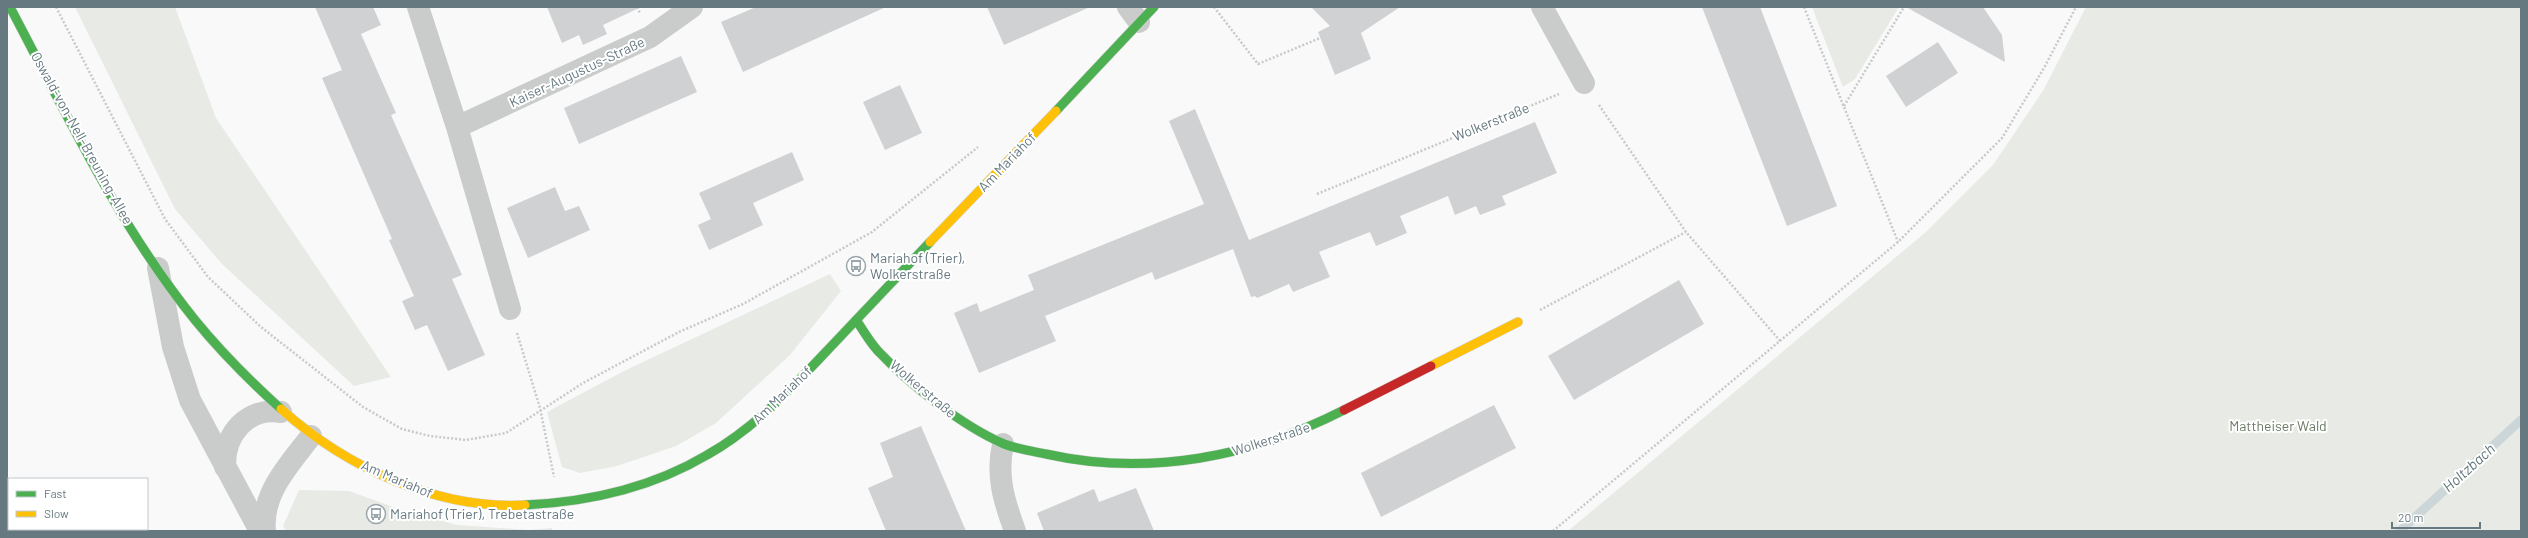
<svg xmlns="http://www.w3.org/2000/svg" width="2528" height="538" font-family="Barlow,sans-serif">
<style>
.green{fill:#e8eae6}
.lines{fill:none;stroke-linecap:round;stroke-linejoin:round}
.stream{stroke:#ccd5d7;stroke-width:9}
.building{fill:#d0d1d2}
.fast-casing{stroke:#d4d5d6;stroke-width:10}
.slow-casing{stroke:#d4d5d6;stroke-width:10}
.jam-casing{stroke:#d4d5d6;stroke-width:10}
.path{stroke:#c8c9ca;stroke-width:2.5;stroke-dasharray:2 2;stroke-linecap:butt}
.street{stroke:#cacccc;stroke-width:22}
.fast{stroke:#4caf50;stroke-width:9}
.slow{stroke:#ffc107;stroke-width:9}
.jam{stroke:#c62828;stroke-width:9}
.labels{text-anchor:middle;stroke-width:4;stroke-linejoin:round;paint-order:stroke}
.street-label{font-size:14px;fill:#667981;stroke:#fff}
.poi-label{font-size:14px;fill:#667981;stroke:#fff;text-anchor:start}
.park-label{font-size:14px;fill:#6b7a65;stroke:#fff}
.water-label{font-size:15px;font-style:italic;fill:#61777b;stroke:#fff}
</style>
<rect width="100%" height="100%" fill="#f9f9f9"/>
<path class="green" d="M75,7h100l41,111 175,259 -37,9 -132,-122 -47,-55z
M1812,7h87l-44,72 -12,8z
M2086,7h435v524h-953l358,-299 67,-67 51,-76z
M830,274l11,17 -51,64 -74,68 -40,23 -59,20 -37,7 -18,-6 -15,-55 77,-41z
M299,490l50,1 47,17 61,17 72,5 23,-2v3h-266l-3,-5z"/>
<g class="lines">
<path class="stream" d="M2400,531l121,-111"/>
</g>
<path class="building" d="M315,7h58l8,18 -20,9 35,79 -5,2 71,160 -10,4 33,76 -37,16 -21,-46 -12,5 -13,-29 12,-5 -25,-56 3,-1 -70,-161 20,-8z
M547,7h94l-38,18 4,9 -24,11 -4,-10 -17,8z
M756,7h130l-143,65 -22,-50z
M987,7h103l-86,38z
M1311,7h89l-39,26 10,26 -36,16 -17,-43 12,-6z
M1702,7h58l77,199 -50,20z
M1906,7h77l19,28 3,27z
M1938,42l20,31 -52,34 -20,-31z
M681,56l16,36 -118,52 -15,-36z
M900,85l22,48 -37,17 -22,-48z
M1195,109l54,131 286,-118 22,51 -55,23 4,9 -26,10 -4,-9 -21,9 -7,-19 -48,20 7,17 -31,13 -6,-14 -51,20 11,25 -37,15 -4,-8 -32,14 -2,-2 -4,1 -18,-48 -78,31 -3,-8 -107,44 11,25 -77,32 -25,-60 23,-10 3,9 54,-22 -6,-15 176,-71 -35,-83z
M792,152l12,28 -51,23 10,22 -54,25 -11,-25 13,-6 -12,-26z
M555,187l10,24 14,-5 11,24 -62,28 -21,-50z
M1679,280l25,44 -130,76 -26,-44z
M1494,405l22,43 -135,69 -20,-44z
M921,426l45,105h-80l-18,-43 25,-11 -13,-34z
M1136,488l18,43h-110l-7,-18 57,-24 5,13z"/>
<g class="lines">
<g class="fast-casing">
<path id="fast" d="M10,7c56,106 109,219 185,313 26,32 55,61 86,89
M1056,111l98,-104
M856,320c8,11 15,25 25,34 29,31 82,72 121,89 13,6 30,8 44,11 102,23 206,3 298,-44
M525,505c63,-3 128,-18 182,-50 52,-29 93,-76 133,-118 30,-32 60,-63 90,-95"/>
</g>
<g class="slow-casing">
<path id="slow" d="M930,242l126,-131
M1431,366l87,-44
M281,409c65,58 156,101 244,96"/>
</g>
<g class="jam-casing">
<path id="jam" d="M1344,410l87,-44"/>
</g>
<path class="path" d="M56,7l109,212 43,58 53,50 102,80 39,22 28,7 36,4 40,-7 77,-50 96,-51 64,-28 129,-72 106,-85
M637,7l3,6
M1214,7l44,57 62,-26
M1804,7l94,235
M1599,105l87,127 95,110
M1844,106l60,-99
M1317,194l242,-100
M1540,310l146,-78
M517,333l23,75 14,69
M1553,531l345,-289 104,-104 42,-70 32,-61"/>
<path class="street" d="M418,7l39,120 53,182
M1128,7l11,15
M1542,7l42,76
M457,127l193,-90 42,-30
M158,268l15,79 17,53 70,131
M1003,444c-7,32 1,57 12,87
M225,467c-1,-33 22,-60 56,-55
M265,531c-4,-38 25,-67 46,-95"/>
<use href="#fast" class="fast"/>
<use href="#slow" class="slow"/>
<use href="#jam" class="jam"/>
</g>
<defs>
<g id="bus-ring" transform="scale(1)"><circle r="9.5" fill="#fff" stroke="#99a6ab" stroke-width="1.5"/><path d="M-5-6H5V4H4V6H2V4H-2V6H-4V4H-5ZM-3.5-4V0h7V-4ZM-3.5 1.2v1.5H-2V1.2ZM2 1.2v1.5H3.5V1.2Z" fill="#99a6ab"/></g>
</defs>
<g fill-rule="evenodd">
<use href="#bus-ring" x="856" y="266"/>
<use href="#bus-ring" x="376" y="514"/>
</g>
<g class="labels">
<g class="street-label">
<text transform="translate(577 72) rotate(-25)" y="5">Kaiser-Augustus-Straße</text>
<text transform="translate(1491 122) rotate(-22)" y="5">Wolkerstraße</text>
<text transform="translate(82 138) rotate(61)" y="5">Oswald-von-Nell-Breuning-Allee</text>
<text transform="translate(1007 162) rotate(-46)" y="5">Am Mariahof</text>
<text transform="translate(923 389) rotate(40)" y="5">Wolkerstraße</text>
<text transform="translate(782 395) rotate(-44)" y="5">Am Mariahof</text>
<text transform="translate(1271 439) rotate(-18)" y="5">Wolkerstraße</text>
<text transform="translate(397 479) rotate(23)" y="5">Am Mariahof</text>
</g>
<g class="poi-label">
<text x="870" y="263">Mariahof (Trier),<tspan x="870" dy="16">Wolkerstraße</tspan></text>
<text x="390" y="519">Mariahof (Trier), Trebetastraße</text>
</g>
<g class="park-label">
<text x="2278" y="431">Mattheiser Wald</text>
</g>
<g class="water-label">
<text transform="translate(2469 468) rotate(-42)" y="5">Holtzbach</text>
</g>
</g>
<rect width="2528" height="538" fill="none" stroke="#667981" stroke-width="16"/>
<rect x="8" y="478" width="140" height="52" fill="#ffffff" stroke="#c2c9cd"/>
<rect x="16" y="491" width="20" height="6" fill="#4caf50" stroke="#c2c9cd"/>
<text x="44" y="498" font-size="12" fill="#667981">Fast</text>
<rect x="16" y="511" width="20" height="6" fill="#ffc107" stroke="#c2c9cd"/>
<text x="44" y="518" font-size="12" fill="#667981">Slow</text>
<path d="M2392 522v6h88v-6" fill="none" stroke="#667981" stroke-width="2"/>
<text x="2398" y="522" font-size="12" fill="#667981" stroke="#ffffff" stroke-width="3" paint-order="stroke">20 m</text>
</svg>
